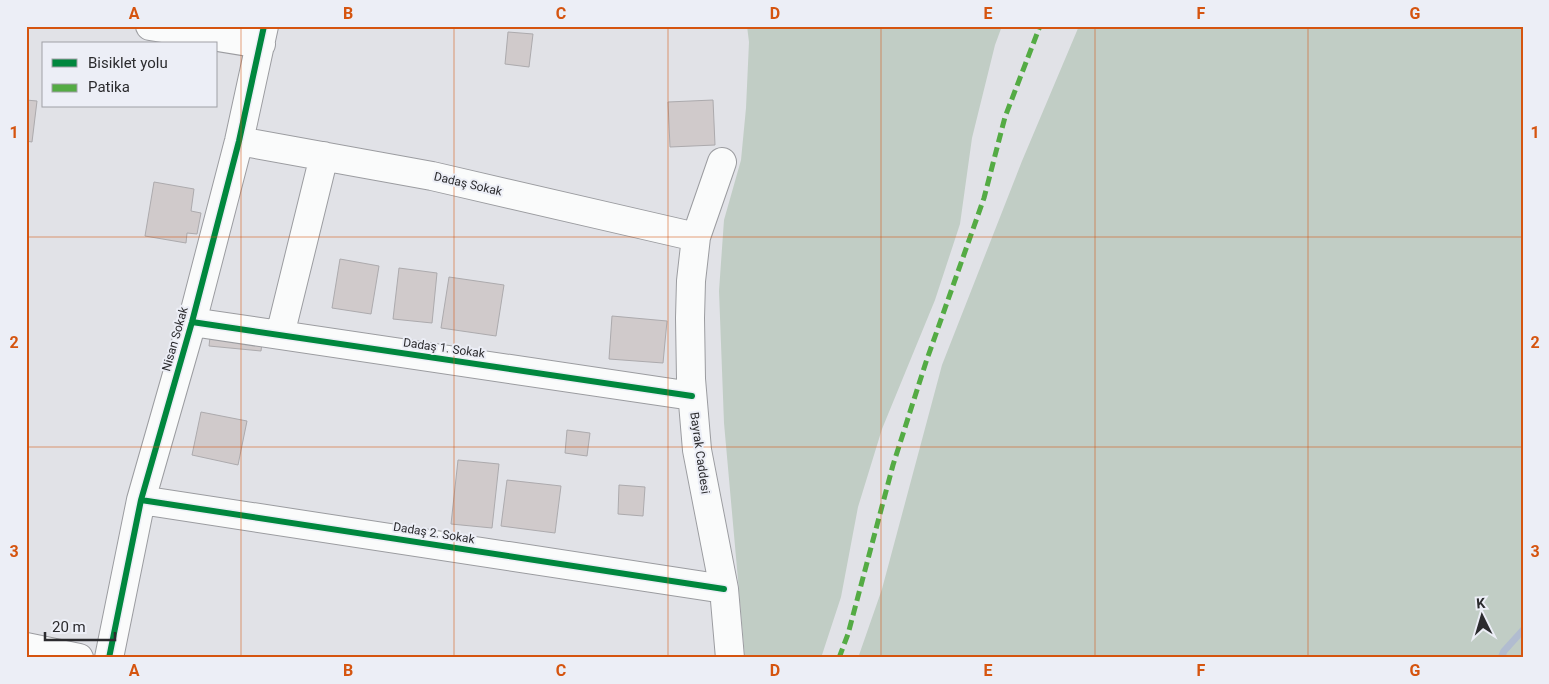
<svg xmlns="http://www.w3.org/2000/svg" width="1549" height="684" font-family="Roboto,sans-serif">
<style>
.green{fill:#c1cdc5}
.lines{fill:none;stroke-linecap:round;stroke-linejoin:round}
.stream{stroke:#b1bcd0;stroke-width:7}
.building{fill:#d0cacb;stroke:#acaaad}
.minor-casing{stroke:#9b9ca0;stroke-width:30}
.minor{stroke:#fafbfb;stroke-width:28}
.quiet{stroke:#54ab44;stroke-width:5;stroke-dasharray:10 5;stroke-linecap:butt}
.cycleway-casing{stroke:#eceef6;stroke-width:9}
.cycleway{stroke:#00873e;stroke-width:6}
.grid{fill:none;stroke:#d5540f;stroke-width:1;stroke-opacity:0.55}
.labels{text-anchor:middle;stroke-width:4;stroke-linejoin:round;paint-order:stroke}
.street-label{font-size:12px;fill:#2b2b2e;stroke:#eceef6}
.neatline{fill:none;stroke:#d5540f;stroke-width:2}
.grid-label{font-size:16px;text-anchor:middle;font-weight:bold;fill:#d5540f}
</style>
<rect width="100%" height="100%" fill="#e1e2e7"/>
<path class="green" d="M747,26h255l-7,19 -23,93 -12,86 -25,76 -53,129 -24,78 -17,90 -20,61h-76l-21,-235 -5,-132 5,-71 17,-60 5,-52 3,-66z
M1079,26h444v632h-665l24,-69 60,-224 80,-204z"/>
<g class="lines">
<path class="stream" d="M1501,658l3,-7 19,-21"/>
</g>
<path class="building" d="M508,32l25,2 -4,33 -24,-3z
M26,100l11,1 -5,41 -6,-1z
M713,100l2,45 -45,2 -2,-45z
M154,182l40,7 -3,22 10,2 -4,21 -10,-1 -1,10 -41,-7z
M340,259l39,7 -8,48 -39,-6z
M399,268l38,5 -5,50 -39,-4z
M449,277l55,8 -8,51 -55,-8z
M612,316l55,5 -4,42 -54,-4z
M211,329l52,6 -2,16 -52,-5z
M201,412l46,9 -9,44 -46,-10z
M567,430l23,3 -3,23 -22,-3z
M458,460l41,4 -7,64 -41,-4z
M507,480l54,6 -6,47 -54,-7z
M619,485l26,2 -2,29 -25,-2z"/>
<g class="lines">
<g class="minor-casing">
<path id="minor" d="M150,26l111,18
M239,141l193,35 264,61
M722,162l-26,75 -5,44 -1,37 1,61 6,71 27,139 6,69
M192,322l500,74
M280,335l44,-179
M141,500l583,89
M26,647l53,11
M109,658l32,-158 51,-178 47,-181 25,-115"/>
</g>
<use href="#minor" class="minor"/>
<path class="quiet" d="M839,658l9,-24 45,-169 33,-103 58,-164 21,-81 35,-91"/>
<g class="cycleway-casing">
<path id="cycleway" d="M192,322l500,74
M141,500l583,89
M109,658l32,-158 51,-178 47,-181 25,-115"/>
</g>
<use href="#cycleway" class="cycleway"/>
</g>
<path class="grid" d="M241,26v632M454,26v632M668,26v632M881,26v632M1095,26v632M1308,26v632M26,237h1497M26,447h1497"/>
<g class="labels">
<g class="street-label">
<text transform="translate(468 184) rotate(13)" y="4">Dadaş Sokak</text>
<text transform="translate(175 339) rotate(-74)" y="4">Nisan Sokak</text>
<text transform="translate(444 348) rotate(8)" y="4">Dadaş 1. Sokak</text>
<text transform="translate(700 453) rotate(82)" y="4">Bayrak Caddesi</text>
<text transform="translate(434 533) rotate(9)" y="4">Dadaş 2. Sokak</text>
</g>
</g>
<rect width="1549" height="684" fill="none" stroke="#eceef6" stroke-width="55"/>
<rect x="42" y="42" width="175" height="65" fill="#eceef6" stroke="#9fa0a6"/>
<rect x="52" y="59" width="25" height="8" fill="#00873e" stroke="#9fa0a6"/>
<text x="88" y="68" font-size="15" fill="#2b2b2e">Bisiklet yolu</text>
<rect x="52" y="84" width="25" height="8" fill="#54ab44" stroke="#9fa0a6"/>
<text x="88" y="92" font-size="15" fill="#2b2b2e">Patika</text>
<g transform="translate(1482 616) rotate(355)" stroke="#eceef6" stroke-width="4" paint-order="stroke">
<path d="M0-4L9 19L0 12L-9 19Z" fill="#2b2b2e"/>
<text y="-8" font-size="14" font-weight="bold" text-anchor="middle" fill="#2b2b2e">K</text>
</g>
<path d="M45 632v8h70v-8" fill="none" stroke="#2b2b2e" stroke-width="2.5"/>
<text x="52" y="632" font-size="15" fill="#2b2b2e" stroke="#eceef6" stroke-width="4" paint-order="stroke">20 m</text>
<rect x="28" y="28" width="1494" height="628" class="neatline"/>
<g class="grid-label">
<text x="134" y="19">A</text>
<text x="348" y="19">B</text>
<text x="561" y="19">C</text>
<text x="775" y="19">D</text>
<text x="988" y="19">E</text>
<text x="1201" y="19">F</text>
<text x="1415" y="19">G</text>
<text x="14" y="138">1</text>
<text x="1535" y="138">1</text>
<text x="14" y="348">2</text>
<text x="1535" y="348">2</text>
<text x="14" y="557">3</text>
<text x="1535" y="557">3</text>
<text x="134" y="676">A</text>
<text x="348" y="676">B</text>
<text x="561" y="676">C</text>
<text x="775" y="676">D</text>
<text x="988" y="676">E</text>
<text x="1201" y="676">F</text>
<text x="1415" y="676">G</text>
</g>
</svg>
